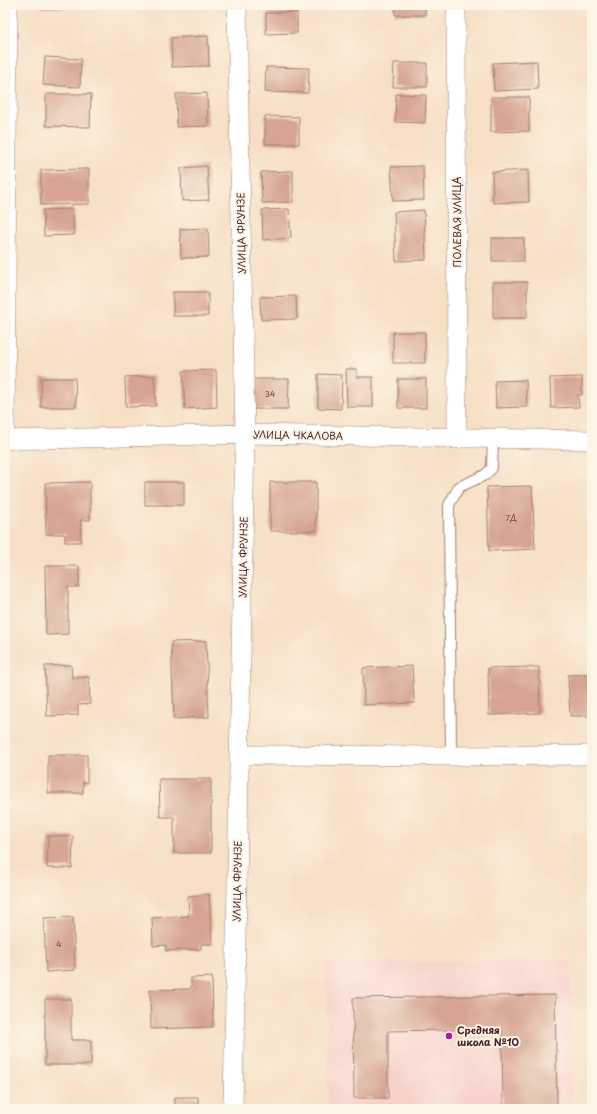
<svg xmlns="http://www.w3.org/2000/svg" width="597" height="1114" font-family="'Playpen Sans',sans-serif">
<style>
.built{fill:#f7d0ca}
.building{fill:#d6a491}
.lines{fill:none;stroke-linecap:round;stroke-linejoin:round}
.lane-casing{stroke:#a07f78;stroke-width:12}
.street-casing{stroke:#a07f78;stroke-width:20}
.lane{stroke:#fff;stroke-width:10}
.street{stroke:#fff;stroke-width:19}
.poi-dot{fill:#b5179e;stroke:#fcf5e5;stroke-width:1.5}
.labels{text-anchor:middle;stroke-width:4;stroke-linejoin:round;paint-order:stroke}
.number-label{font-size:8px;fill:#6d4044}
.street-label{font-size:10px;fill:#4a1f2b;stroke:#fcf5e5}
.poi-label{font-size:10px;font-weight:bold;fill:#4a1f2b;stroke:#fcf5e5;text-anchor:start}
</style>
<rect width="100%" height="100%" fill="#fcf5e5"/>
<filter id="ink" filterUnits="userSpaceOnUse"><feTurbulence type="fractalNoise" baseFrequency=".025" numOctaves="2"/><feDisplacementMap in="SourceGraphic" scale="8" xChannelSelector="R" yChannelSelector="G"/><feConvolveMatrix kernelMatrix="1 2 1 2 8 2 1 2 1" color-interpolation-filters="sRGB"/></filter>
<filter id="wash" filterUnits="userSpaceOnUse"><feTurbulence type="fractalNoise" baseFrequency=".012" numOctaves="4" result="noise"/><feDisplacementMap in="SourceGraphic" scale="16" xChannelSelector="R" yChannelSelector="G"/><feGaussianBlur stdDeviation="0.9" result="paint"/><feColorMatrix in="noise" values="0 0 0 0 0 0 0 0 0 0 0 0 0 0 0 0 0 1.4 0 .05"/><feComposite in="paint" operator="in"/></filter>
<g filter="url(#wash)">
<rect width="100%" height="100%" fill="#f6dfc4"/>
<path class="built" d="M571,960l1,149h-244l-2,-146z"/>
<g id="blocks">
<path class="building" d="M41,5h31v3h-31z
M395,5h30v10h-30z
M496,5h31v3l-31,-1z
M297,12v21l-31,1v-21z
M208,36l1,30 -37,1 -1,-29z
M45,57l36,2 -1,28 -37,-2z
M537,61l1,28 -44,2 -1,-28z
M394,63h33v24h-34z
M266,67l43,1 -1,25 -43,-1z
M207,93l1,33 -31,1 -1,-33z
M46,94h45l-1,33 -44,-1z
M396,94l30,1 -1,28 -30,-1z
M491,97h38v34l-38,1z
M265,116l34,1v27h-34z
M207,166l2,34 -27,1 -1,-33z
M423,166l1,34 -31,1 -2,-34z
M89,169v35l-48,1v-35z
M528,170l1,32 -36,1 -1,-31z
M293,171v31l-31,1 -1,-31z
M73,209l1,26 -30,1 -1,-26z
M289,209l2,29 -28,2 -1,-30z
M424,210l2,50 -30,1 -2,-49z
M208,228l1,29 -28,1 -1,-29z
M492,238h32v23h-32z
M493,282h34v36h-34z
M173,292h35v24h-35z
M296,296l1,23 -36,1 -1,-23z
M393,332h32v31h-32z
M346,369h11v8h16v30h-26z
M216,370l1,37 -32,2 -2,-38z
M318,374l24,1 -1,34 -23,-1z
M154,376l2,30 -30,1 -1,-30z
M582,377v18h-4l1,12 -28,1 -1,-30z
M41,378h34l1,29h-35z
M251,379h38l-1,30h-37z
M398,379h28v29h-28z
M526,380l1,27 -31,1 -1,-27z
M90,482v38h-9v22h-16v-8h-19l-1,-51z
M145,482h39v23h-39z
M270,482h46v49h-46z
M532,486l3,63 -46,2 -2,-64z
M45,566h34v21h-11v47l-22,1z
M206,641l3,76 -35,2 -3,-77z
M71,665l1,13 17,-1 1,27 -12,1v10l-31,1 -2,-50z
M412,666l2,37 -50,2 -1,-37z
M539,667l1,46 -51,2 -1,-47z
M592,674v42h-22l-2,-41z
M48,755h39v28l-4,-1v11h-35z
M159,779h52v74h-37v-36h-14z
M48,836h25l-1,32h-25z
M209,894l3,50h-11v5l-35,2v-6l-13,1 -1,-28 37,-2 -1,-20z
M73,917l2,53 -29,2 -2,-54z
M212,977l1,50 -62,2 -1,-39 41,-1v-11z
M555,995l2,114h-54l-1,-80 -114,2v67h-34l-1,-100z
M45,999h26v41h20v25h-46z
M175,1097h23v12h-23z"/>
</g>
</g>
<g filter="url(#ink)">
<use href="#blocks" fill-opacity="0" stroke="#a07f78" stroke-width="1"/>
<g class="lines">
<g class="lane-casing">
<path id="lane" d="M451,756l-2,-251 10,-18 26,-12 7,-7 1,-29"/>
</g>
<g class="street-casing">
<path id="street" d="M456,5l1,434
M5,427l3,-422
M5,440l240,-6 347,6
M239,755l212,1 141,-1
M233,1109l12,-675 -8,-429"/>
</g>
<use href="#lane" class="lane"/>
<use href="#street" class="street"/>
</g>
</g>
<circle class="poi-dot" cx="449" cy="1036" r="4"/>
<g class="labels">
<g class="number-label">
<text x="270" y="397">34</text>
<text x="511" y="521">7Д</text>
<text x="59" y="947">4</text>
</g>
<g class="street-label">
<text transform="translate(457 222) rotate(-90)" y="4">ПОЛЕВАЯ УЛИЦА</text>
<text transform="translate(241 233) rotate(-91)" y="4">УЛИЦА ФРУНЗЕ</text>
<text transform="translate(298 435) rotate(1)" y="4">УЛИЦА ЧКАЛОВА</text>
<text transform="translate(243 557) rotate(-89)" y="4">УЛИЦА ФРУНЗЕ</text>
<text transform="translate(237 881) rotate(-89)" y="4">УЛИЦА ФРУНЗЕ</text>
</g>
<g class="poi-label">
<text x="457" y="1034">Средняя<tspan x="457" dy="12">школа №10</tspan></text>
</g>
</g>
<rect width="597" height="1114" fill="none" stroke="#fcf5e5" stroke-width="20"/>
</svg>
